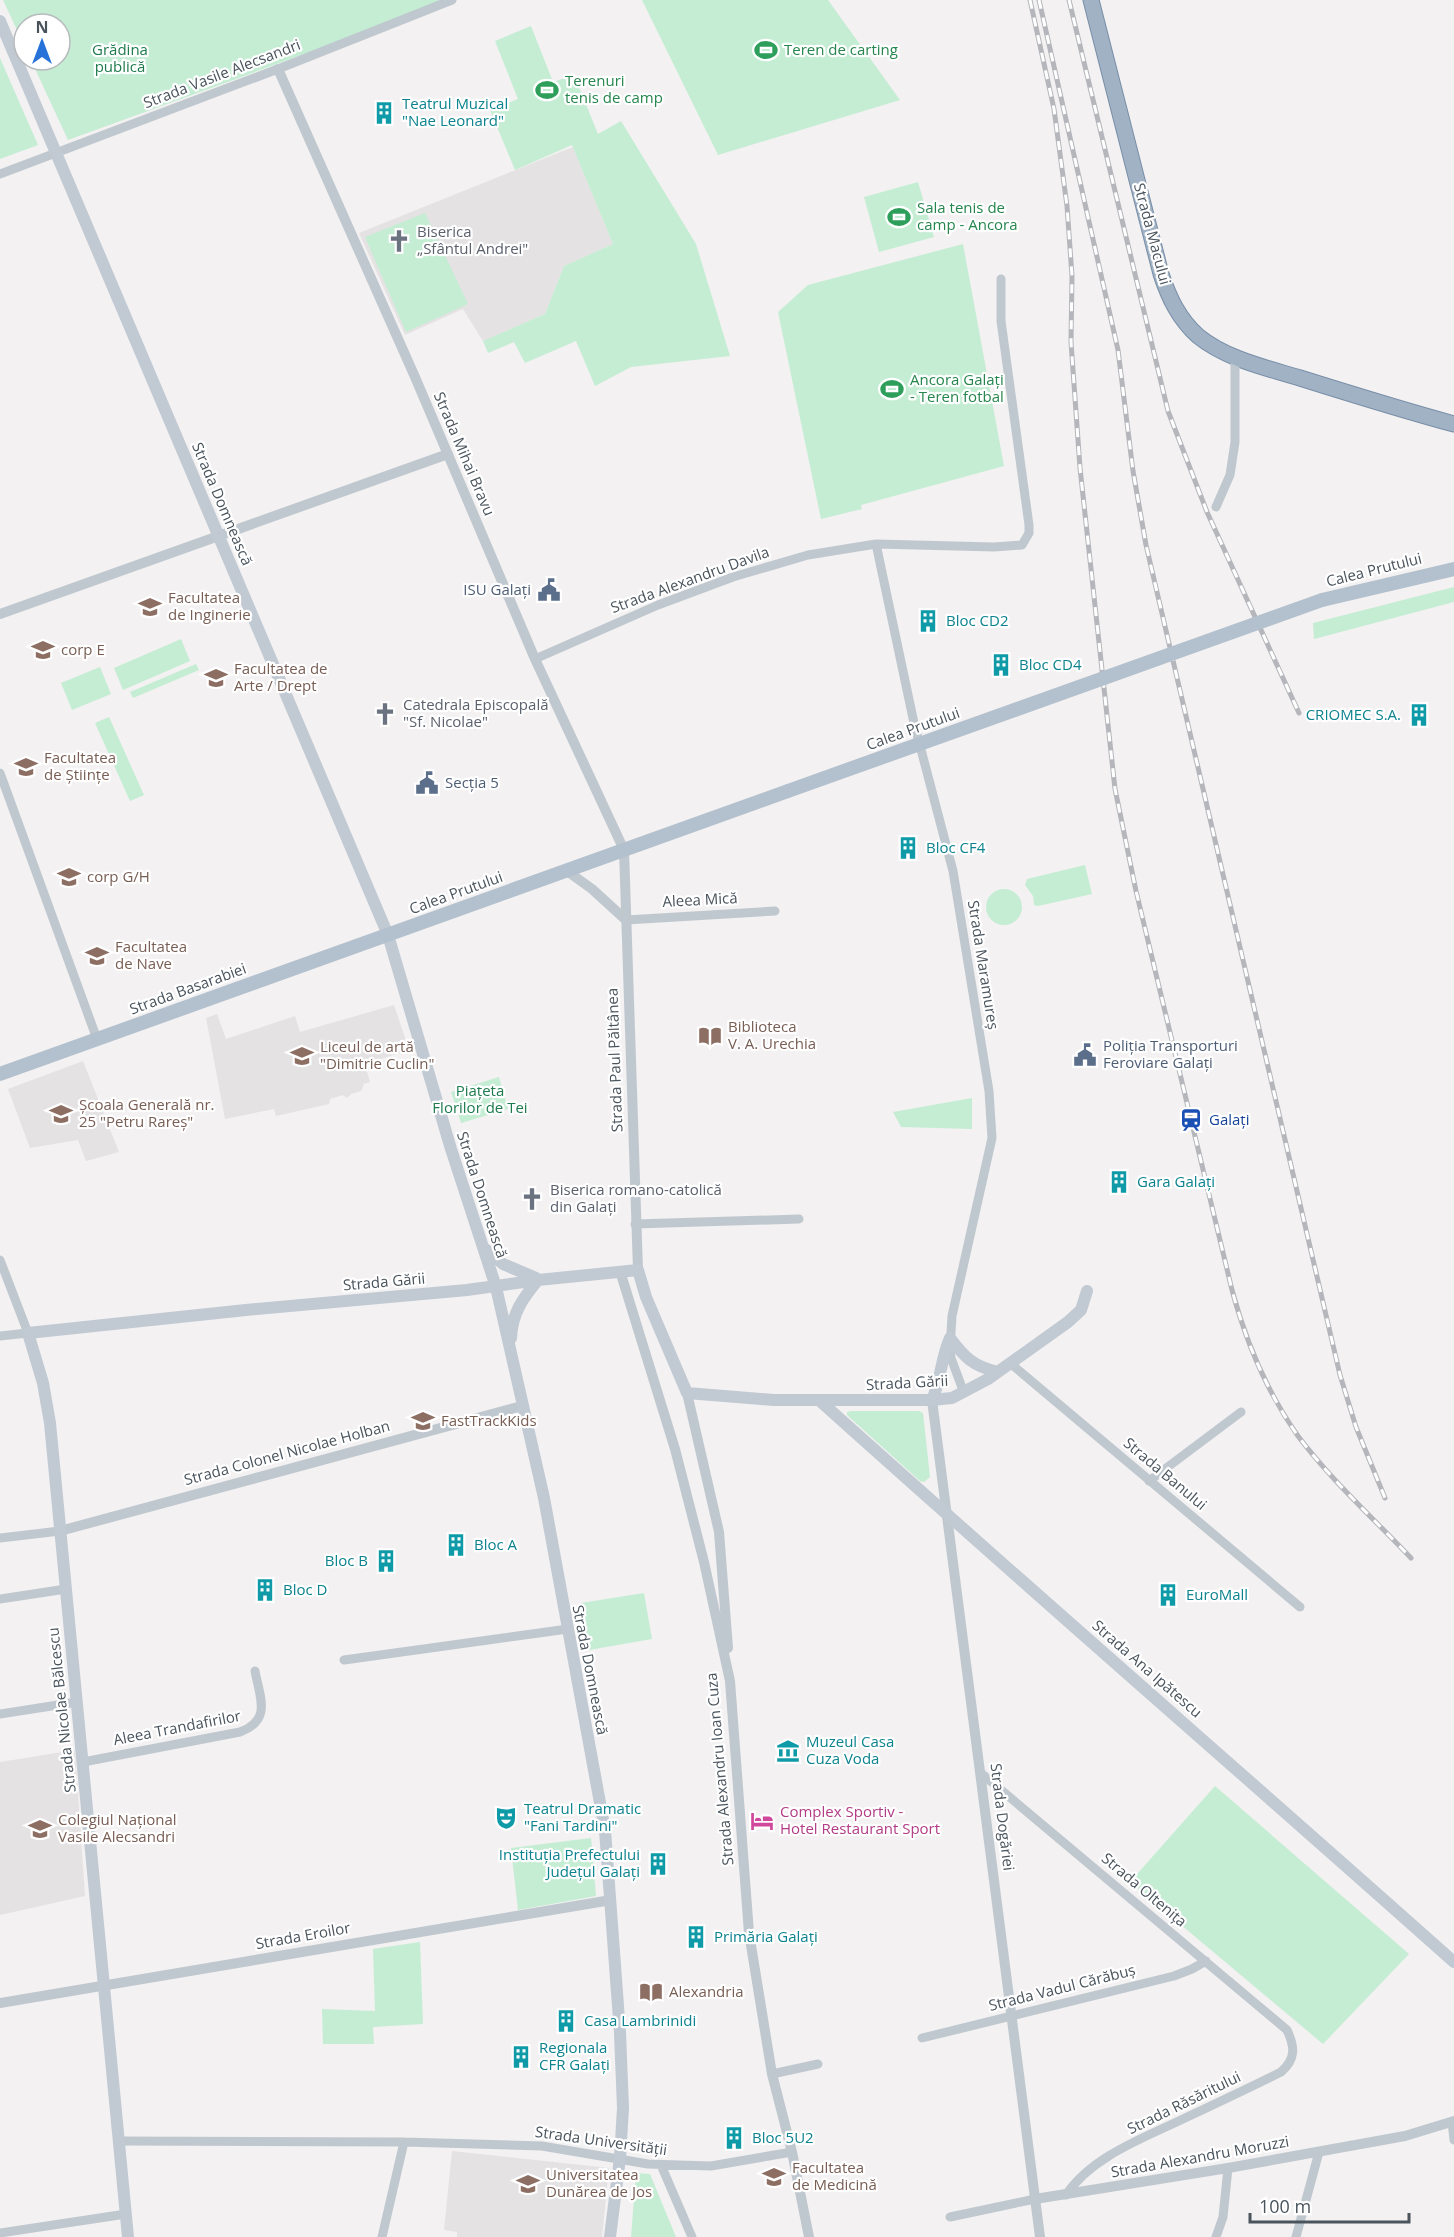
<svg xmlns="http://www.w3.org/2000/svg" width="1454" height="2237" font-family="'Open Sans',sans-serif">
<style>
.education{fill:#e4e2e2}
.green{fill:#c4edd4}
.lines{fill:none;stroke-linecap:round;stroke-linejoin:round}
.trunk-casing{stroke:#788ea8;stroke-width:17}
.minor{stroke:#c0c8cf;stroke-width:9}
.tertiary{stroke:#c0c8cf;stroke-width:10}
.secondary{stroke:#c1c9d3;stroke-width:12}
.primary{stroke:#b3c0cd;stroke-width:14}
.trunk{stroke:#a0b2c4;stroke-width:15}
.rail-casing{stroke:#b4b6bb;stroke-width:5}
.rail{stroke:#fff;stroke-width:3;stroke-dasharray:9;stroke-linecap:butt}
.primary-bridge{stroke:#b3c0cd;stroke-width:14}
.labels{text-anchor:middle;stroke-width:4.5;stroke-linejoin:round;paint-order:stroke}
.park-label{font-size:15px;fill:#1f7b4e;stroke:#fff}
.leisure-label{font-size:15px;fill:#27864d;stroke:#fff;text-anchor:start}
.street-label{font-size:15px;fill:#4a545d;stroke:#fff}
.culture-label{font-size:15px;fill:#0d838f;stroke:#fff;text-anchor:start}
.worship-label{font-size:15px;fill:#5b616d;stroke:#fff;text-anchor:start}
.service-label{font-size:15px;fill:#4e5e75;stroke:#fff;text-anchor:start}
.education-label{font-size:15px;fill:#785e54;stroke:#fff;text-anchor:start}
.transit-label{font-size:15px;fill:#164399;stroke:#fff;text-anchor:start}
.hotel-label{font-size:15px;fill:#b23c85;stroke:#fff;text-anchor:start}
</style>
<rect width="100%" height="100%" fill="#f3f1f1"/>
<path class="education" d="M573,147l40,97 -49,22 -19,48 -62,27 -20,-32 -58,26 -46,-102z
M394,1005l15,45 -38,12 -5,6 4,14 -6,2 -3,7 -10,3 -4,4 -4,-3 -13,4 -1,5 -53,12 -2,-7 -49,10 -19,-101 11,-4 9,25 69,-23 5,16z
M83,1061l36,91 -33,9 -8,-21 -48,8 -22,-59z
M75,1750l10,146 -85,19v-153z
M452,2151l157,17 -7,69h-145v-5l-13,-2z"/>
<path class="green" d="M3,0h450l-385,140 -37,-80h29v-36h-36v21z
M642,0h186l72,100 -182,55z
M531,26l22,56 21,-7 24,59 23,-13 75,123 34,112 -99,11 -36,19 -19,-45 -51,22 -11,-21 -26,11 -5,-12 62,-27 19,-48 49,-22 -41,-99 -57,25 -25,-60 28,-11 -23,-58z
M0,58l38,87 -38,14z
M918,182l16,55 -55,15 -15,-55z
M425,213l43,91 -62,28 -41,-95z
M963,244l41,222 -143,39 1,4 -41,10 -43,-207 30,-27z
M1454,587v15l-140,37 -1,-16z
M181,639l9,22 -67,29 -9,-22z
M196,664l3,6 -66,28 -3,-6z
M100,667l11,27 -39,16 -11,-27z
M109,717l35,78 -14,6 -35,-78z
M1085,865l7,29 -54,12 -4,-1 -1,-9 -8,-11 2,-6z
M986 907a18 18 0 1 1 36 0a18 18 0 1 1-36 0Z
M499,1077l9,32 -47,14 -10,-31z
M972,1098v31l-71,-2 -8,-15z
M851,1411h68l4,2 7,64 -6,5 -4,-1 -73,-66v-3z
M644,1593l8,46 -63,11 -8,-47z
M1215,1786l194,168 -86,90 -193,-162z
M591,1838l5,58 -78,14 -7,-62z
M420,1942l3,82 -50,3 1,17h-51l-1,-35 53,2 -2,-62z
M636,2173l14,1 26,63h-45z"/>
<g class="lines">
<g class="trunk-casing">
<path id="trunk" d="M1091,0l70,274c8,24 18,45 37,62 28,23 69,32 102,42 51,16 102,32 154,46"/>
</g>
<path class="minor" d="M0,174l278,-105 174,-69
M1216,507l14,-32 5,-33v-86
M876,544l38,179 39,148 36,220 3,47 -40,178 -2,33 1,9 13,35
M535,659l123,-54 75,-28 75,-22 68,-11 118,3 28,-2 7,-12v-8l-28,-204v-42
M0,773l97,266
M626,920l149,-9
M635,1224l164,-5
M0,1260l28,73 -28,3
M1010,1363l290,244
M1149,1481l92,-69
M0,1538l60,-7
M0,1599l66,-10
M344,1660l224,-31
M0,1714l77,-12
M83,1762l157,-30c32,-12 20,-34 15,-61
M982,1774l305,256c8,17 9,29 -6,42 -32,16 -64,31 -96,46 -41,20 -93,38 -119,77
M922,2038l252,-62 18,-7 14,-8
M772,2074l46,-10
M1452,2122l2,18
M119,2141l285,1 138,4 106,18 63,2 81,-14
M661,2165l31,72
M950,2217l85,-18
M0,2233l126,-19
M382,2237l22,-95
M1216,2237l7,-20 5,-49
M1296,2237l23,-85"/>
<path class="tertiary" d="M278,69l137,308 120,282 89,191 14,420
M0,614l448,-160
M567,871l25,18 34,31
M620,1271l55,178 29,113 26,119 19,252 23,141 20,78 17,85
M687,1393l32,139 9,116
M932,1400l108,837
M60,1531l462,-125
M0,2003l611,-103
M1035,2199l193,-31 177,-32 49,-15"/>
<path class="secondary" d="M0,21l388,914 63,214 45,138 48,211 61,332 15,203 3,75 -3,50 -10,79
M484,1248l19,16 33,14
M511,1338c1,-25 12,-40 27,-58
M819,1400c210,189 424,374 635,562
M932,1400c9,-20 9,-42 18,-62 15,20 23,28 48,34
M128,2237l-78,-814 -7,-40 -15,-50 218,-23 221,-20 71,-10 100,-10 8,27 41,96 87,7h158l20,-2 36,-19 80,-57 13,-12 6,-19"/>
<path class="primary" d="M1322,600l132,-31
M0,1074l788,-283"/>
<use href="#trunk" class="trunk"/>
<g class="rail-casing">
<path id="rail" d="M1030,0l24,109 13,97 5,70 -1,66 9,126 35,321 21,102 96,399c14,52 35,102 66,146 33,44 75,82 113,122
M1039,0l79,350 15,121 13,74 194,830 16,52 29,71
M1069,0l99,411 39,101 92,201"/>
</g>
<use href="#rail" class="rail"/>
<path class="primary-bridge" d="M788,791l534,-191"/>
</g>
<defs>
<g id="stadium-bare" transform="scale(1.8)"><path d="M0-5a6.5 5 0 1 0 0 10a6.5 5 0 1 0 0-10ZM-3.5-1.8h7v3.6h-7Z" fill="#2e9e5b" stroke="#fff" stroke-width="2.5" paint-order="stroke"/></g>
<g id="building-bare" transform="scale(1.8)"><path d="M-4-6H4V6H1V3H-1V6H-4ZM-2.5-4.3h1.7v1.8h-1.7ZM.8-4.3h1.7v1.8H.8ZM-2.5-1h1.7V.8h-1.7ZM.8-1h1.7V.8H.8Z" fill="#0f9aa8" stroke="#fff" stroke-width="2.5" paint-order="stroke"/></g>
<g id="church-bare" transform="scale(1.8)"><path d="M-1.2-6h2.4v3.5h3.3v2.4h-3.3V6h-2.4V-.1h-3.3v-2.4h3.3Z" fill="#6b7280" stroke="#fff" stroke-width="2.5" paint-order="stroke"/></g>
<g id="civic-bare" transform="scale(1.8)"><path d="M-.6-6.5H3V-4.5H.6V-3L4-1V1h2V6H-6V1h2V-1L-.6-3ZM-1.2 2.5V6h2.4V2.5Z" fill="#5c6f8a" stroke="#fff" stroke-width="2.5" paint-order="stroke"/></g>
<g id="university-bare" transform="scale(1.8)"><path d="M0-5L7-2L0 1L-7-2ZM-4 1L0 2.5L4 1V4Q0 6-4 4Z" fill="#8d6e63" stroke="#fff" stroke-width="2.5" paint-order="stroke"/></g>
<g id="library-bare" transform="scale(1.8)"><path d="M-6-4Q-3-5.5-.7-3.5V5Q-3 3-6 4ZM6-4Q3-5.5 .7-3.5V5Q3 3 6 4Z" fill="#8d6e63" stroke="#fff" stroke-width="2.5" paint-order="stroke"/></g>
<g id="school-bare" transform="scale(1.8)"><path d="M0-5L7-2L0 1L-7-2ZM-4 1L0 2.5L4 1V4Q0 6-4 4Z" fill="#8d6e63" stroke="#fff" stroke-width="2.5" paint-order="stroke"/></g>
<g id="station-bare" transform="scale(1.8)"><path d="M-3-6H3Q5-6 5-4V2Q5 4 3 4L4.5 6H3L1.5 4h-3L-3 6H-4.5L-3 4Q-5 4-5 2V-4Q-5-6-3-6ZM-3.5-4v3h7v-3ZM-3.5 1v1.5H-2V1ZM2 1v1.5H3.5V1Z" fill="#1a4fb4" stroke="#fff" stroke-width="2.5" paint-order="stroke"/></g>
<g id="museum-bare" transform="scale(1.8)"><path d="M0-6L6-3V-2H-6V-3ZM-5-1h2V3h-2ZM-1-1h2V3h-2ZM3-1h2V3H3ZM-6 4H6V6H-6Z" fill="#0f9aa8" stroke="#fff" stroke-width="2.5" paint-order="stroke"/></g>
<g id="theatre-bare" transform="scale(1.8)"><path d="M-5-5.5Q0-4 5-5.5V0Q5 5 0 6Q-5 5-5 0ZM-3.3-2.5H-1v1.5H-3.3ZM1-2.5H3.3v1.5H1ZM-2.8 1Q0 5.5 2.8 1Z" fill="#0f9aa8" stroke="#fff" stroke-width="2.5" paint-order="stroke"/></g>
<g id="hotel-bare" transform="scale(1.8)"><path d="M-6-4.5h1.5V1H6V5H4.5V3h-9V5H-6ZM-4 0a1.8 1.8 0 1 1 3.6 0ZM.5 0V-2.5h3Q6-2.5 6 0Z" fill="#d1479c" stroke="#fff" stroke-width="2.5" paint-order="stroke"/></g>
</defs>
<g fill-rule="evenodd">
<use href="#stadium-bare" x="766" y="50"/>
<use href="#stadium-bare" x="547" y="90"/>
<use href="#building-bare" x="384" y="113"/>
<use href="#stadium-bare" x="899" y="217"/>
<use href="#church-bare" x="399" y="241"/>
<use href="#stadium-bare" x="892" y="389"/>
<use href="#civic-bare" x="549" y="590"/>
<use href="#university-bare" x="150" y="607"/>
<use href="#building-bare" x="928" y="621"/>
<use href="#university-bare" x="43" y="650"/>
<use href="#building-bare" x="1001" y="665"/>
<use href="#university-bare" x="216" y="678"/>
<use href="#church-bare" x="385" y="714"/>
<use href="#building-bare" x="1419" y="715"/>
<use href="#university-bare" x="26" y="767"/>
<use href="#civic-bare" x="427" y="783"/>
<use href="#building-bare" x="908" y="848"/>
<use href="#university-bare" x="69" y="877"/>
<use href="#university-bare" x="97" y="956"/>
<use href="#library-bare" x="710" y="1036"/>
<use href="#civic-bare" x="1085" y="1055"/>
<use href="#university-bare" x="302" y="1056"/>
<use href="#school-bare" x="61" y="1114"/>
<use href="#station-bare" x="1191" y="1120"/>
<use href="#building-bare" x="1119" y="1182"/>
<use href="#church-bare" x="532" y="1199"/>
<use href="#school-bare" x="423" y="1421"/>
<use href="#building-bare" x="456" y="1545"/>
<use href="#building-bare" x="386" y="1561"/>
<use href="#building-bare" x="265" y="1590"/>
<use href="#building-bare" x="1168" y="1595"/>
<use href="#museum-bare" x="788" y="1751"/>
<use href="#theatre-bare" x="506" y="1818"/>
<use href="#hotel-bare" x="762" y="1821"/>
<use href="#university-bare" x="40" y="1829"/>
<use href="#building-bare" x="658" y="1864"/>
<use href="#building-bare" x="696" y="1937"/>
<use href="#library-bare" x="651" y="1992"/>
<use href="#building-bare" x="566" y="2021"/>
<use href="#building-bare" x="521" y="2057"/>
<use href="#building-bare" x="734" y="2138"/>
<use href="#university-bare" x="774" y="2177"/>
<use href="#university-bare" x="528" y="2184"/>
</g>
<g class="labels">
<g class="park-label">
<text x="120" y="55">Grădina<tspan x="120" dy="17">publică</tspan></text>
<text x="480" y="1096">Piațeta<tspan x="480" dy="17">Florilor de Tei</tspan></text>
</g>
<g class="leisure-label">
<text x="784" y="55">Teren de carting</text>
<text x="565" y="86">Terenuri<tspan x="565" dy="17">tenis de camp</tspan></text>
<text x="917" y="213">Sala tenis de<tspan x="917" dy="17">camp - Ancora</tspan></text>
<text x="910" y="385">Ancora Galați<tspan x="910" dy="17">- Teren fotbal</tspan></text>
</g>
<g class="street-label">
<text transform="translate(222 74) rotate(-21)" y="5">Strada Vasile Alecsandri</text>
<text transform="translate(1152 234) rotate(75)" y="5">Strada Macului</text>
<text transform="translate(464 454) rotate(67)" y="5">Strada Mihai Bravu</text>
<text transform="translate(222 504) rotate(67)" y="5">Strada Domnească</text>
<text transform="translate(1374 570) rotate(-14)" y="5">Calea Prutului</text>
<text transform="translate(690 580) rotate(-20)" y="5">Strada Alexandru Davila</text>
<text transform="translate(913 729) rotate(-20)" y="5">Calea Prutului</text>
<text transform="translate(456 893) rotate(-20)" y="5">Calea Prutului</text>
<text transform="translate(700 900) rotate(-3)" y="5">Aleea Mică</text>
<text transform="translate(983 965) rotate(81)" y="5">Strada Maramureș</text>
<text transform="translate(188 989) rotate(-20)" y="5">Strada Basarabiei</text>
<text transform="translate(615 1060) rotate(-92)" y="5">Strada Paul Păltânea</text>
<text transform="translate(482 1195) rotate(72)" y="5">Strada Domnească</text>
<text transform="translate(384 1282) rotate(-5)" y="5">Strada Gării</text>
<text transform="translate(907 1383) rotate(-3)" y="5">Strada Gării</text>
<text transform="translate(287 1453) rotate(-15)" y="5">Strada Colonel Nicolae Holban</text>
<text transform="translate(1165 1474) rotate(40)" y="5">Strada Banului</text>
<text transform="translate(1147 1669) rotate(41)" y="5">Strada Ana Ipătescu</text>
<text transform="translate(590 1670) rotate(79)" y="5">Strada Domnească</text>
<text transform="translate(62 1710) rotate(-96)" y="5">Strada Nicolae Bălcescu</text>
<text transform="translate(177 1728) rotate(-11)" y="5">Aleea Trandafirilor</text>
<text transform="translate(720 1769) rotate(-95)" y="5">Strada Alexandru Ioan Cuza</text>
<text transform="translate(1002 1817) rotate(83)" y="5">Strada Dogăriei</text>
<text transform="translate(1144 1890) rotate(40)" y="5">Strada Oltenița</text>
<text transform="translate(303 1936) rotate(-10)" y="5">Strada Eroilor</text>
<text transform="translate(1062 1988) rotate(-14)" y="5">Strada Vadul Cărăbuș</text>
<text transform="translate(1184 2103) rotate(-26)" y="5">Strada Răsăritului</text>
<text transform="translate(601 2141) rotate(8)" y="5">Strada Universității</text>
<text transform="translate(1200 2157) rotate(-10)" y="5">Strada Alexandru Moruzzi</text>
</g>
<g class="culture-label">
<text x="402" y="109">Teatrul Muzical<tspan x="402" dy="17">"Nae Leonard"</tspan></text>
<text x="946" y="626">Bloc CD2</text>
<text x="1019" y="670">Bloc CD4</text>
<text x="1401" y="720" text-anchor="end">CRIOMEC S.A.</text>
<text x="926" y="853">Bloc CF4</text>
<text x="1137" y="1187">Gara Galați</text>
<text x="474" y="1550">Bloc A</text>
<text x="368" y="1566" text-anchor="end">Bloc B</text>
<text x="283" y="1595">Bloc D</text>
<text x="1186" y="1600">EuroMall</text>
<text x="806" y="1747">Muzeul Casa<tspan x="806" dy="17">Cuza Voda</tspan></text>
<text x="524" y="1814">Teatrul Dramatic<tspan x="524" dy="17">"Fani Tardini"</tspan></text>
<text x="640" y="1860" text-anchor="end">Instituția Prefectului<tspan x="640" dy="17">Județul Galați</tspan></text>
<text x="714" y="1942">Primăria Galați</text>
<text x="584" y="2026">Casa Lambrinidi</text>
<text x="539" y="2053">Regionala<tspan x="539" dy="17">CFR Galați</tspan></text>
<text x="752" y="2143">Bloc 5U2</text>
</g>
<g class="worship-label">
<text x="417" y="237">Biserica<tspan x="417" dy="17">„Sfântul Andrei"</tspan></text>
<text x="403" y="710">Catedrala Episcopală<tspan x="403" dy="17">"Sf. Nicolae"</tspan></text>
<text x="550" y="1195">Biserica romano-catolică<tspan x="550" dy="17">din Galați</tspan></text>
</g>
<g class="service-label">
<text x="531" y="595" text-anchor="end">ISU Galați</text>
<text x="445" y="788">Secția 5</text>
<text x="1103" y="1051">Poliția Transporturi<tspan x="1103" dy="17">Feroviare Galați</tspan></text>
</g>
<g class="education-label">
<text x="168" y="603">Facultatea<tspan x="168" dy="17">de Inginerie</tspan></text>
<text x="61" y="655">corp E</text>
<text x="234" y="674">Facultatea de<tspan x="234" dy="17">Arte / Drept</tspan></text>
<text x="44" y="763">Facultatea<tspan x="44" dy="17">de Științe</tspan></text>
<text x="87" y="882">corp G/H</text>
<text x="115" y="952">Facultatea<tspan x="115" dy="17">de Nave</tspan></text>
<text x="728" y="1032">Biblioteca<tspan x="728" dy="17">V. A. Urechia</tspan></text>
<text x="320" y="1052">Liceul de artă<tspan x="320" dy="17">"Dimitrie Cuclin"</tspan></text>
<text x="79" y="1110">Școala Generală nr.<tspan x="79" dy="17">25 "Petru Rareș"</tspan></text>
<text x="441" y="1426">FastTrackKids</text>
<text x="58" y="1825">Colegiul Național<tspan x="58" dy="17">Vasile Alecsandri</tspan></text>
<text x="669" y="1997">Alexandria</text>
<text x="792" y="2173">Facultatea<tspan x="792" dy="17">de Medicină</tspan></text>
<text x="546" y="2180">Universitatea<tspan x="546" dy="17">Dunărea de Jos</tspan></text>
</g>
<g class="transit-label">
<text x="1209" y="1125">Galați</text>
</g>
<g class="hotel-label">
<text x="780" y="1817">Complex Sportiv -<tspan x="780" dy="17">Hotel Restaurant Sport</tspan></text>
</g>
</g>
<g transform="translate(42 42)"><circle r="28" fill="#ffffff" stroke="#b7bbbe" stroke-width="1.5"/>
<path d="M0-4.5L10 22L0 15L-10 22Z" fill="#2772d8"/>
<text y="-9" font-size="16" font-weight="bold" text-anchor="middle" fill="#4a545d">N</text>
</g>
<path d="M1250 2213v9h159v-9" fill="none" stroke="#4a545d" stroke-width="3"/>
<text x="1259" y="2213" font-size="18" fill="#4a545d" stroke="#ffffff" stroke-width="4.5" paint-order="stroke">100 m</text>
</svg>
